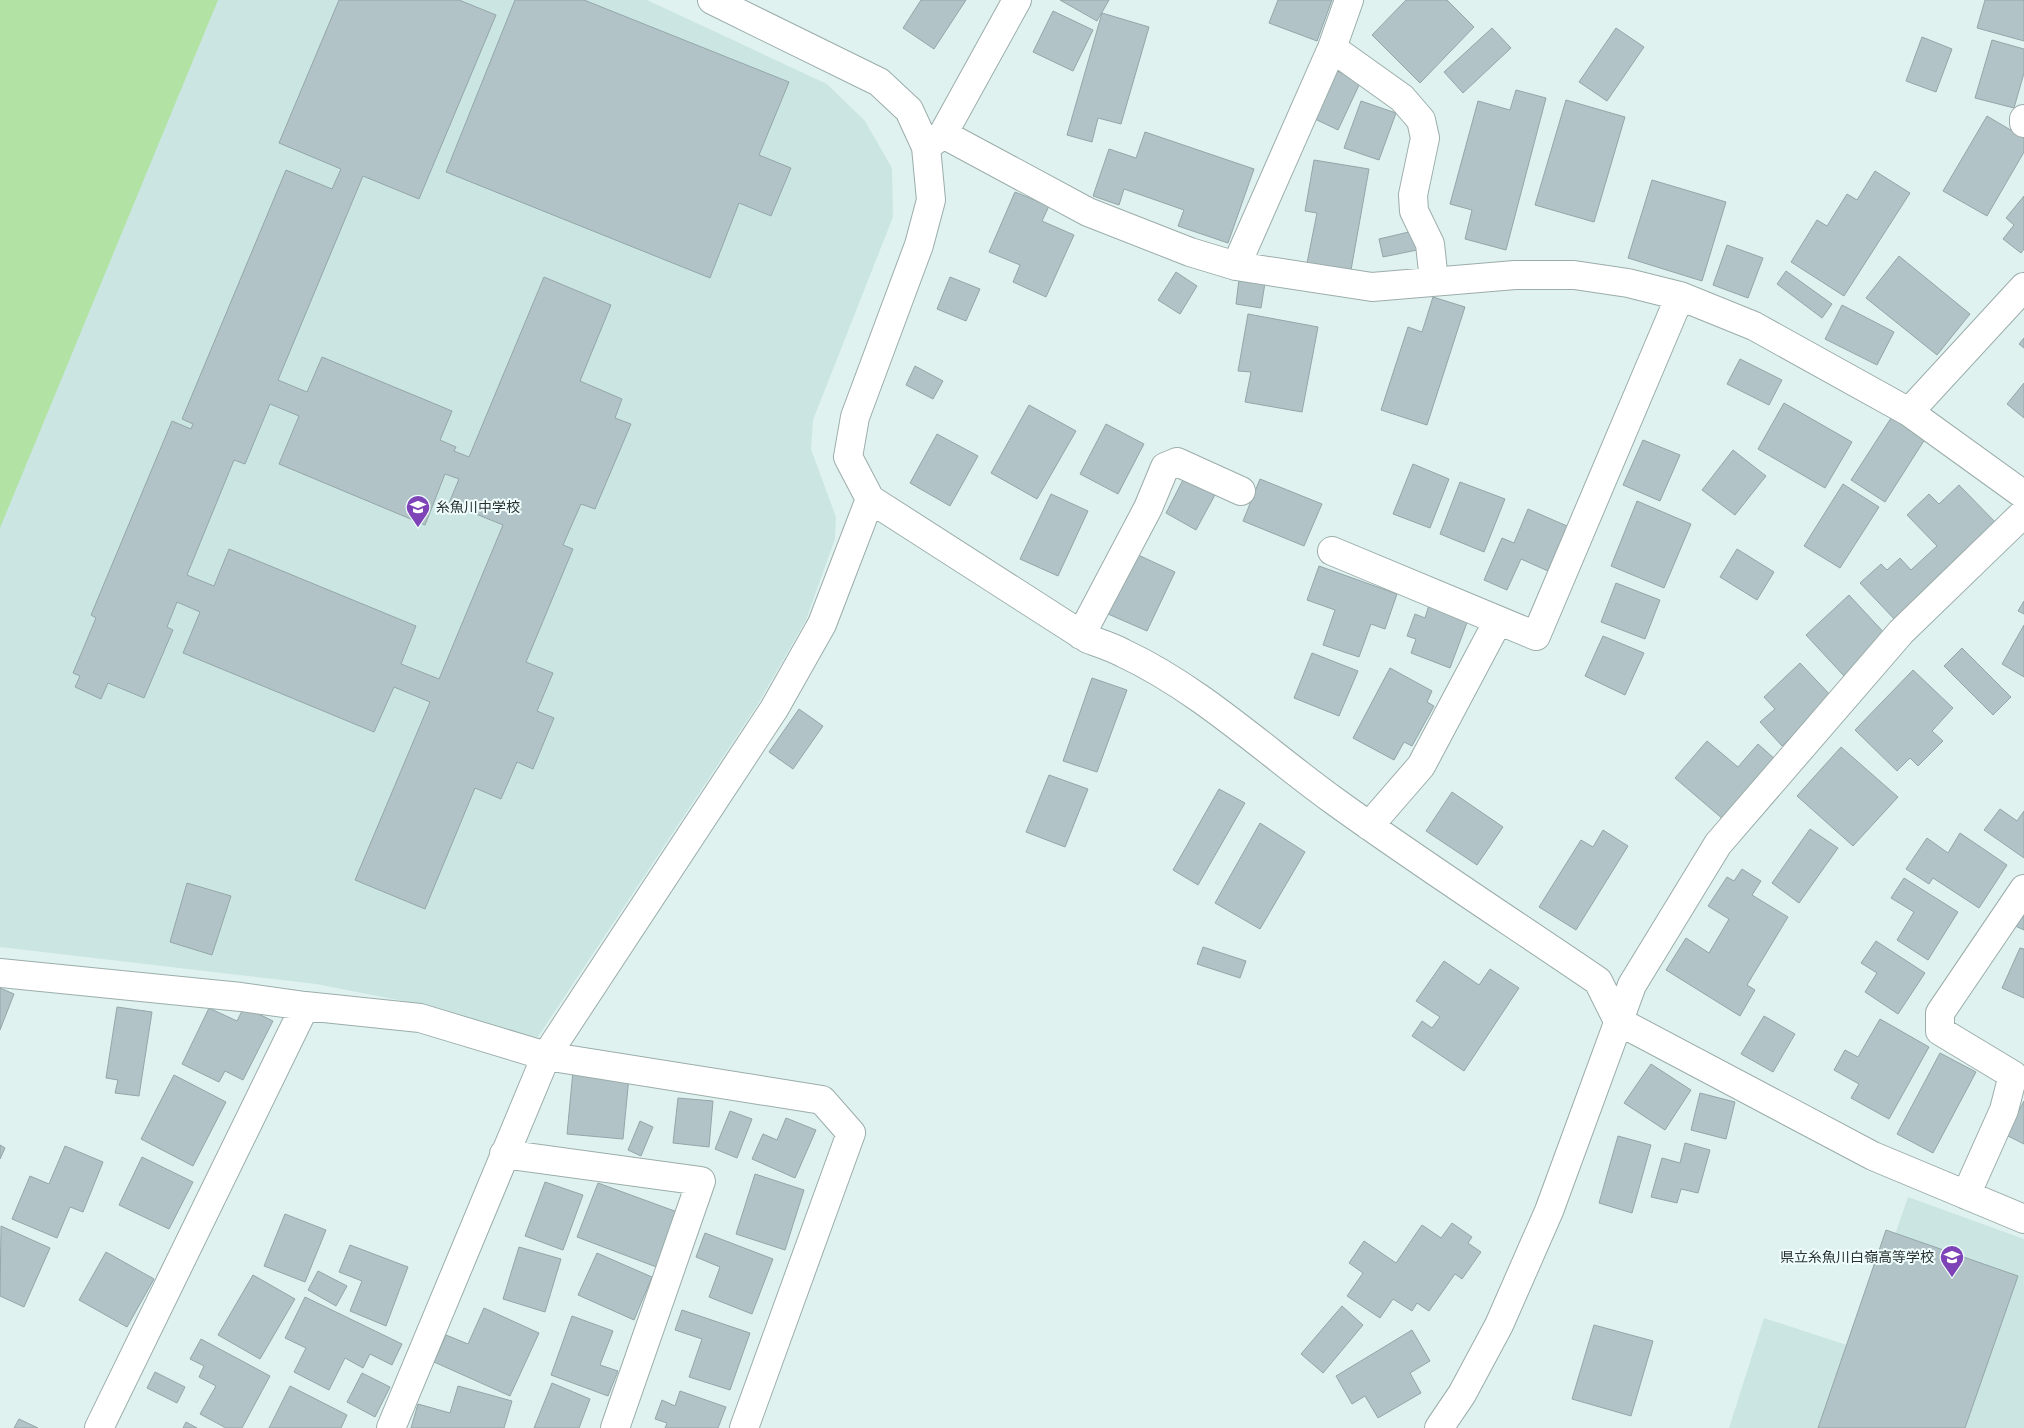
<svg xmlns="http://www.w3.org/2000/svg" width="2024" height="1428" font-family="'DejaVu Sans','Noto Sans JP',sans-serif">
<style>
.built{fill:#cbe6e2}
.green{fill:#b2e3a4}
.building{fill:#b1c3c6;stroke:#94a6a9;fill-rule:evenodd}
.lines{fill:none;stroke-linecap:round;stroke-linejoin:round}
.minor-casing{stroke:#9badaa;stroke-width:30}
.minor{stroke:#fff;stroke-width:28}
.labels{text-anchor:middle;stroke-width:4;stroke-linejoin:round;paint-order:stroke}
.poi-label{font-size:14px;fill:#29302f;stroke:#effefc;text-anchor:start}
</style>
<rect width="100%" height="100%" fill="#dff2ef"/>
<path class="built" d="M0,0h647l180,84 38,37 27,47 1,49 -80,203 -2,29 25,68 -1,22 -29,81 -48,84 -222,336 -128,-38 -92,-18 -316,-37z
M1908,1197l116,42v189h-295l35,-110 92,30z"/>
<path class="green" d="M0,0h218l-218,528z"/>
<path class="building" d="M339,0h120l37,15 -77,184 -56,-23 -85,204 29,12 15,-35 130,54 -12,29 16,7 -2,4 15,6 75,-180 67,28 -31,76 42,18 -7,19 16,6 -36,85 -14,-5 -18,41 10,4 -47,113 27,11 -16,38 17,7 -21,51 -16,-7 -16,37 -26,-11 -50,121 -70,-29 75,-178 -36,-15 -20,45 -191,-79 17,-41 -23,-10 -10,25 6,3 -29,68 -36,-15 -7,16 -26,-12 5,-11 -7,-3 23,-55 -5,-3 81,-194 19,8 2,-5 -11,-5 104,-249 46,19 9,-20 -62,-26zM270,404l29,12 -20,48 146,61 20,-51 14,5 -10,24 54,22 -64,154 -38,-15 15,-38 -187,-77 -15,37 -27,-11 47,-115 11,4z
M515,0h69l205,82 -30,73 32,13 -20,48 -32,-13 -29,75 -264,-106z
M921,0h45l-32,49 -31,-21z
M1060,0h49l-12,21z
M1278,0h54l-15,41 -48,-18z
M1406,0h41l27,27 -54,56 -48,-48z
M1985,0h39v41l-47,-13z
M1053,11l40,19 -20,41 -40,-19z
M1102,13l47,14 -28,97 -23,-6 -6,24 -25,-7z
M1492,28l19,20 -48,45 -19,-21z
M1616,28l28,19 -37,54 -28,-19z
M1922,37l30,12 -16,43 -30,-11z
M1992,40l32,9v24l-10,35 -39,-10z
M1337,71l24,10 -23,49 -23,-11z
M1516,90l30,8 -40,152 -41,-11 7,-29 -22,-6 28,-103 32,9z
M1566,100l59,17 -31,105 -59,-17z
M1361,101l35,12 -17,47 -35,-12z
M1987,116l37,22v14l-37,64 -44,-25z
M1145,132l109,37 -26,74 -50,-17 6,-16 -60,-21 -5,16 -26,-9 16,-47 27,9z
M1314,160l55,9 -18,101 -44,-7 10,-50 -12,-2z
M1875,171l35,22 -66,103 -53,-34 26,-42 10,6 20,-32 10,6z
M1652,180l74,22 -24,79 -74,-23z
M1015,192l34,14 -7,15 32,14 -28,62 -33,-15 7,-17 -31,-13z
M2024,196v53l-3,4 -18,-14 11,-14 -8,-7z
M1413,231l4,19 -34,7 -4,-18z
M1727,245l36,13 -15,40 -35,-13z
M1899,256l71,58 -33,41 -71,-57z
M1786,271l46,33 -10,14 -45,-34z
M1176,272l21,14 -17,28 -22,-14z
M950,277l30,12 -14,32 -29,-12z
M1239,279l26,4 -4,25 -25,-4z
M1433,297l32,10 -38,118 -46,-15 27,-83 14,5z
M1842,305l52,27 -17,33 -52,-26z
M1248,314l70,13 -16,85 -57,-10 6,-30 -13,-1z
M2024,338v10l-5,-4z
M1740,359l42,21 -13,25 -42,-21z
M915,366l28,15 -10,18 -27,-14z
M2024,383v35l-17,-14z
M1784,403l68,39 -27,46 -67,-39z
M1029,405l47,26 -39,68 -46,-26z
M1893,415l34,21 -42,66 -34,-22z
M1106,424l38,20 -26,50 -38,-20z
M937,434l41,22 -28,50 -40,-23z
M1643,440l37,15 -20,46 -37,-16z
M1733,450l33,26 -31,39 -33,-25z
M1413,464l36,15 -19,49 -37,-14z
M1185,476l31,17 -20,37 -30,-17z
M1260,479l62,25 -18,42 -61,-25z
M1460,482l45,17 -21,53 -44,-18z
M1843,484l36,23 -39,61 -36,-22z
M1959,485l41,42 -102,96 -38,-40 21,-19 6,6 13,-12 11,12 26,-24 -30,-31 22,-21 10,10z
M1051,494l37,17 -30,65 -38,-17z
M1637,501l54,23 -27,64 -53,-22z
M1528,509l39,17 -19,45 -27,-12 -14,31 -23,-10 18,-42 12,5z
M1737,549l37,23 -17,28 -37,-23z
M1136,554l39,18 -28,59 -39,-17z
M1319,566l78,28 -12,35 -14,-5 -12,33 -36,-12 12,-35 -28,-10z
M1616,583l44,17 -15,39 -44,-17z
M1849,595l39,42 -43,40 -39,-42z
M2024,601v13l-6,-3z
M1429,605l39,15 -18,48 -39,-15 5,-14 -9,-3 8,-22 10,4z
M2024,625v52l-22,-13z
M1603,636l41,17 -19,42 -40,-19z
M1962,648l49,49 -18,18 -49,-49z
M1312,653l46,18 -19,45 -45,-18z
M1800,663l33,35 -51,48 -22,-24 15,-13 -11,-12z
M1390,668l42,23 -5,11 7,4 -22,40 -8,-4 -10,18 -41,-22z
M1913,670l40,38 -21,23 11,10 -25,25 -8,-8 -13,13 -42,-41z
M1092,678l35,12 -30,82 -34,-11z
M799,709l24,17 -30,43 -24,-17z
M1707,741l31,26 20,-23 18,16 -52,60 -49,-42z
M1841,747l57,50 -45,49 -56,-50z
M1049,775l39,14 -23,58 -39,-15z
M1219,789l26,14 -47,82 -25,-15z
M1452,792l51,35 -26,38 -51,-34z
M2000,809l17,12 7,-10v47l-40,-28z
M1260,823l45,29 -45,77 -45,-26z
M1810,829l28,19 -39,55 -27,-20z
M1603,830l25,16 -52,84 -37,-23 42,-67 12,7z
M1960,833l47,32 -28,43 -46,-30 -4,6 -23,-15 21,-31 21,15z
M1742,869l19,12 -9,14 36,22 -41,68 8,5 -15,26 -74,-46 20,-32 23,15 20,-34 -21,-13 19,-29 7,4z
M1904,878l54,34 -30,48 -31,-20 17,-28 -23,-14z
M187,883l44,13 -19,59 -42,-13z
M2024,898v32l-13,-6z
M1876,941l49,32 -27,41 -33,-22 12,-19 -16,-10z
M1203,947l43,14 -6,17 -43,-14z
M2020,948l4,1v49l-22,-10z
M1444,961l35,24 11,-16 29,19 -55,83 -52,-35 10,-15 10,7 8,-11 -24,-16z
M0,988l14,6 -14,36z
M117,1007l35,5 -13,84 -24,-3 3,-13 -12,-2z
M244,1007l29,14 -30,59 -18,-9 -6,11 -37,-18 27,-56 28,13z
M1764,1016l31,18 -22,38 -32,-18z
M1880,1019l49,28 -40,72 -38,-21 8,-14 -25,-14 11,-20 13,7z
M1940,1053l36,19 -43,81 -36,-19z
M1651,1064l40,26 -26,40 -41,-27z
M573,1071l56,6 -6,62 -56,-5z
M174,1075l52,27 -33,64 -52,-27z
M1700,1093l35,9 -9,37 -35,-9z
M678,1098l35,3 -4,46 -36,-4z
M2024,1101v43l-18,-9z
M730,1111l22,8 -15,39 -22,-9z
M786,1118l30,12 -21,48 -43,-19 11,-25 14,6z
M640,1121l13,6 -12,29 -13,-6z
M1618,1136l33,9 -19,68 -33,-10z
M1685,1143l25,7 -12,43 -17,-4 -4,14 -26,-6 11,-39 18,5z
M0,1145l5,3 -5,11z
M65,1146l38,16 -20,50 -13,-5 -13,31 -45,-19 18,-43 19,8z
M142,1157l51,25 -24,47 -50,-24z
M755,1174l49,16 -19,60 -49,-16z
M545,1182l38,13 -20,55 -38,-14z
M598,1183l82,30 -21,55 -82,-31z
M285,1214l41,16 -21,52 -41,-16z
M1452,1223l20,14 -4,6 13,9 -19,27 -7,-5 -26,37 -12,-8 -5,8 -19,-12 -13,19 -33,-22 16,-23 -14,-10 15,-22 32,22 26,-38 19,13z
M1,1226l49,22 -26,59 -24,-11z
M1886,1230l132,46 -53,152h-147z
M705,1233l68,26 -21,55 -43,-17 11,-30 -24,-10z
M350,1245l58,22 -22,59 -36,-15 12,-30 -23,-9z
M519,1247l42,12 -16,53 -42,-13z
M106,1252l48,27 -27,48 -48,-27z
M597,1253l55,24 -18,43 -56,-25z
M318,1271l29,15 -11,20 -28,-16z
M253,1275l42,24 -35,60 -42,-24z
M305,1297l97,47 -10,21 -22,-11 -7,14 -18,-10 -16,32 -35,-18 12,-24 -21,-10z
M1342,1306l21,19 -40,48 -22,-19z
M484,1308l55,25 -29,63 -76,-34 12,-27 22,9z
M682,1310l68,23 -20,57 -41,-13 13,-38 -27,-9z
M572,1316l41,15 -13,34 18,6 -10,25 -57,-21z
M1594,1325l59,16 -22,75 -59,-17z
M1412,1330l18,31 -20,12 11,20 -43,25 -13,-22 -13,8 -16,-28z
M201,1339l69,37 -28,52h-16l-26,-14 16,-28 -17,-9 5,-11 -14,-7z
M155,1372l30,15 -8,16 -30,-15z
M362,1373l28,14 -15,30 -28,-15z
M552,1383l38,16 -11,29h-45z
M290,1386l57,29 -6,13h-72z
M458,1386l54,15 -8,27h-93l7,-24 32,9z
M680,1391l46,16 -8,21h-53l2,-5 -12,-4 7,-19 13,6z
M19,1419l19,9h-24z
M186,1422l11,6h-14z"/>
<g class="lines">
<g class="minor-casing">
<path id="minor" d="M712,0l167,82 30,28 17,37 5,53 -12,45 -64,172 -7,40 22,42 218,140c11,4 24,8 35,14 77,36 141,97 210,147 87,63 177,121 265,181l20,40 255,135 151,63
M1332,48l70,50 19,22 4,18 -12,57 1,16 16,33 4,37
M2024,119v4
M943,134l145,78 102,40 46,14 136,21 143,-12h59l54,8 52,13 74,30 155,86 115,83
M929,145l14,-11 74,-134
M1236,266l96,-218 17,-48
M1909,412l115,-125
M1332,551l204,85 144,-340
M1081,635l67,-127 17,-41 12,-5 64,29
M1369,826l52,-60 77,-145
M0,973l241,24 64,9 115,12 126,38 276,44 29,33 -107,295
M504,1154l197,27 -86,247
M1966,1195l38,-85 9,-35 -73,-44v-18l84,-124
M99,1428l206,-422
M391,1428l155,-372 228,-347 48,-85 48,-125
M1439,1428l23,-34 37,-69 50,-114 83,-226 86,-141 183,-212 123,-119"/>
</g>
<use href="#minor" class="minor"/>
</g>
<defs>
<g id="school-pin" transform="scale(1.25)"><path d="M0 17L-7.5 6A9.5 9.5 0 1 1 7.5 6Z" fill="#7f43b8" stroke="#effefc"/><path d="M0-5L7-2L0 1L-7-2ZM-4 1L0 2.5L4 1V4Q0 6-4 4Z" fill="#fff"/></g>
</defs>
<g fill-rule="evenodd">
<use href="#school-pin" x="418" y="507"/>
<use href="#school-pin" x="1952" y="1257"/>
</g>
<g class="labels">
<g class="poi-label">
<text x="436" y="512">糸魚川中学校</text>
<text x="1934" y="1262" text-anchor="end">県立糸魚川白嶺高等学校</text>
</g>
</g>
</svg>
